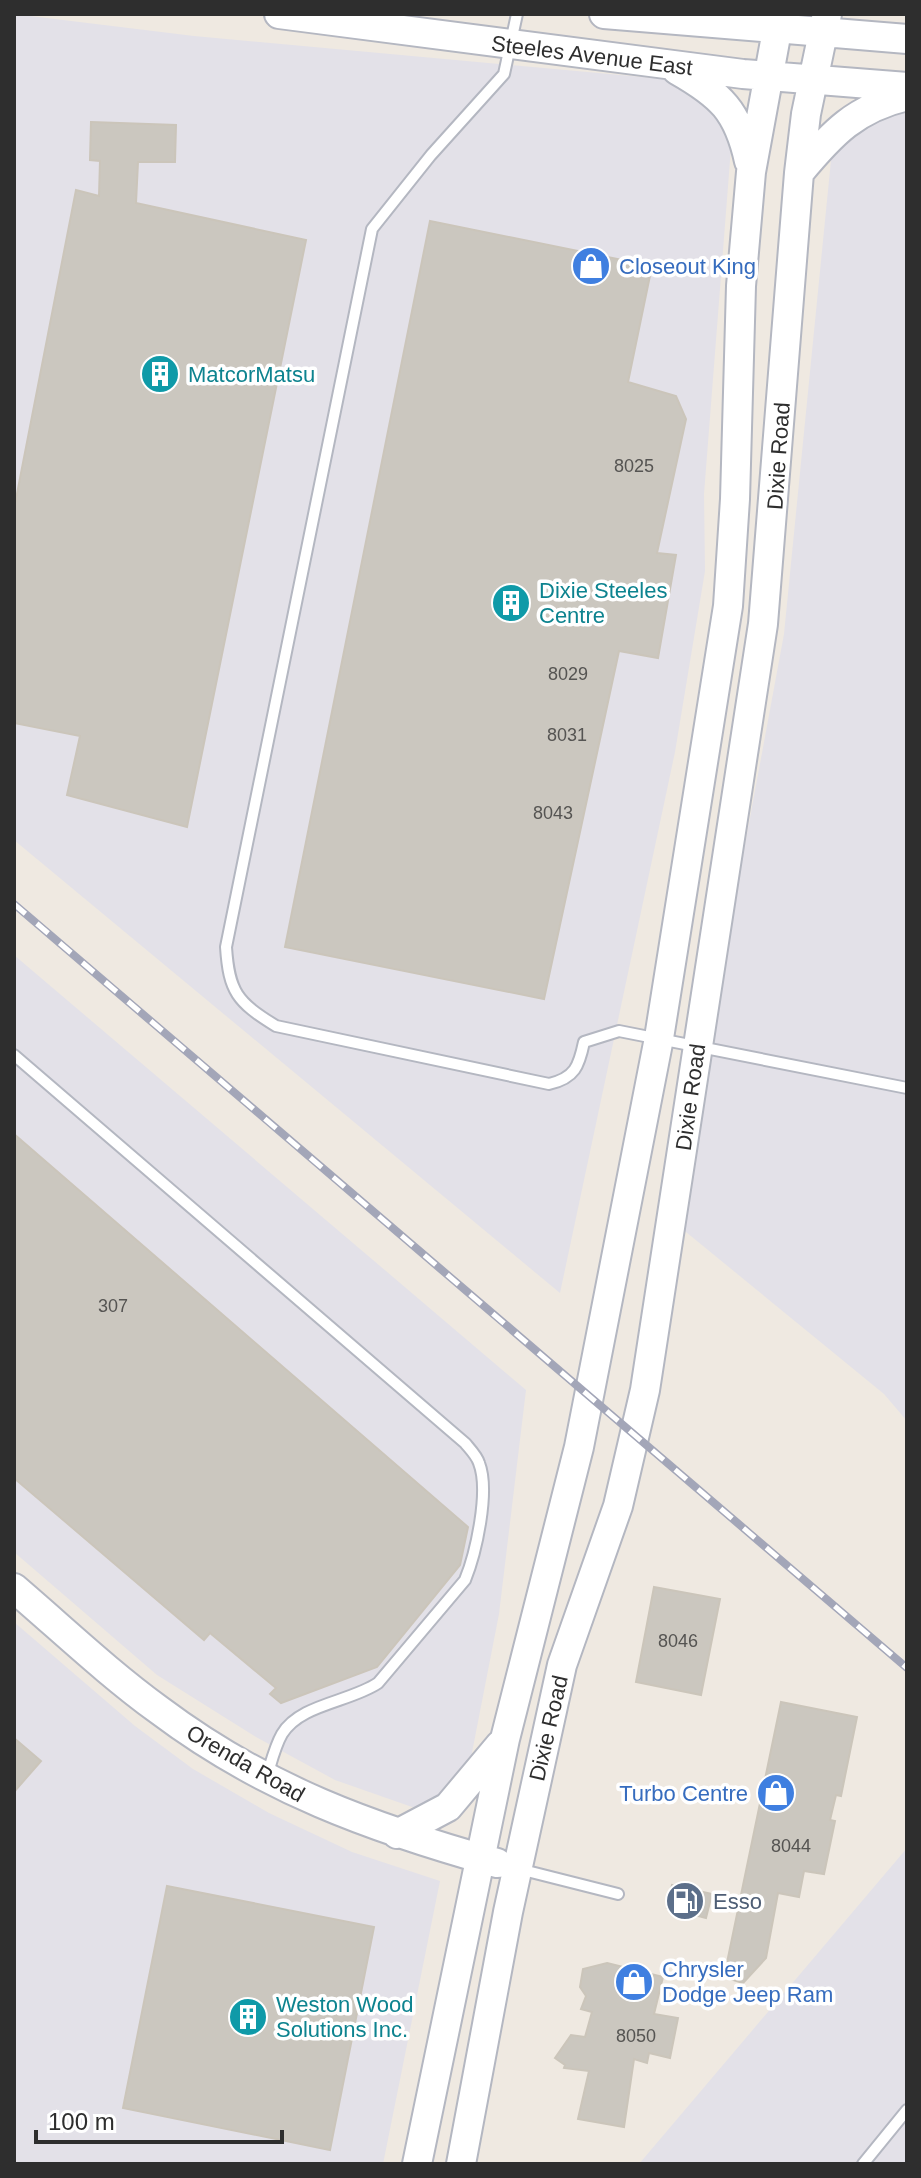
<svg xmlns="http://www.w3.org/2000/svg" width="921" height="2178" font-family="Arial,sans-serif">
<style>
.industrial{fill:#e3e1e8}
.building{fill:#cbc7bf;stroke:#cbc5ba;stroke-width:2}
.lines{fill:none;stroke-linecap:round;stroke-linejoin:round}
.lane-casing{stroke:#b4b7c1;stroke-width:14}
.secondary-casing{stroke:#b4b7c1;stroke-width:32}
.lane{stroke:#fff;stroke-width:10}
.secondary{stroke:#fff;stroke-width:28}
.rail-casing{stroke:#a3a6b8;stroke-width:8}
.rail{stroke:#fff;stroke-width:5;stroke-dasharray:15;stroke-linecap:butt}
.labels{text-anchor:middle;stroke-width:7;stroke-linejoin:round;paint-order:stroke}
.number-label{font-size:18px;fill:#555452}
.street-label{font-size:22px;fill:#2e2e2e;stroke:#fff}
.shop-label{font-size:22px;fill:#366cbe;stroke:#fff;text-anchor:start}
.culture-label{font-size:22px;fill:#0d838f;stroke:#fff;text-anchor:start}
.service-label{font-size:22px;fill:#4e5e75;stroke:#fff;text-anchor:start}
</style>
<rect width="100%" height="100%" fill="#efe9e1"/>
<path class="industrial" d="M14,14l180,22 492,45 46,54 -28,359 1,77 -30,181 -115,541 -546,-453z
M907,109v1312l-23,-27 -209,-171 109,-589 50,-504z
M14,955l512,435 -27,224 -39,200 -8,7 -117,-41 -79,-43 -99,-62 -143,-123z
M14,1622l121,104 58,43 76,44 83,39 88,29 -57,283h-369z
M907,1848v316h-268z"/>
<path class="building" d="M91,122l85,3 -1,37h-37l-2,41 170,37 -119,587 -120,-32 13,-59 -66,-13v-214l62,-319 23,6 1,-35 -10,-1z
M430,221l222,45 -24,116 48,14 10,23 -29,134 19,2 -18,103 -39,-7 -75,348 -259,-52z
M14,1134l454,393 -8,38 -83,102 -96,36 -11,-9 6,-6 -66,-55 -6,7 -190,-162z
M654,1587l66,12 -19,96 -65,-13z
M781,1702l76,15 -16,79 -5,-1 -6,25 5,1 -11,53 -20,-3 -5,26 -21,-4 -12,65 -23,25 -19,-6z
M14,1738l27,23 -27,31z
M672,1885l40,9 -6,24 -39,-10z
M167,1886l207,41 -44,223 -207,-42z
M607,1963l56,14 -9,37 24,4 -8,40 -21,-5 -2,10 -13,-4 -10,68 -46,-8 11,-48 -25,-3 1,-3 -10,-7 16,-23 14,2 7,-25 -11,-3 5,-13 -6,-9 3,-18z"/>
<g class="lines">
<g class="lane-casing">
<path id="lane" d="M517,14l-13,60 -73,81 -59,74 -146,718c3,45 11,55 50,79l273,58c26,-6 30,-18 35,-42l35,-11 288,57
M14,1055l451,388c5,6 12,13 14,20 11,28 -3,90 -14,117l-87,103c-28,19 -78,21 -96,51 -7,12 -11,29 -15,42
M519,1869l99,25
M863,2164l44,-54"/>
</g>
<g class="secondary-casing">
<path id="secondary" d="M279,14l464,60 164,13
M604,14l303,25
M677,70c44,25 61,41 72,91
M799,173c33,-40 57,-65 108,-77
M14,1588c48,41 94,85 145,122 105,79 213,118 338,153
M397,1834l51,-27 52,-62
M417,2164l88,-425 74,-292 80,-409 69,-432 7,-107 6,-213 10,-114 29,-158
M461,2164l47,-252 54,-247 56,-159 27,-116 118,-766 36,-451 7,-59 21,-100"/>
</g>
<use href="#lane" class="lane"/>
<use href="#secondary" class="secondary"/>
<g class="rail-casing">
<path id="rail" d="M14,904l893,764"/>
</g>
<use href="#rail" class="rail"/>
</g>
<defs>
<g id="shop-disc" transform="scale(2)"><circle r="9.5" fill="#3f7fe0" stroke="#fff"/><path d="M-5-2.5h2.3a2.7 3.5 0 0 1 5.4 0H5L5.5 6h-11ZM-1.5-2.5h3a1.5 2.3 0 0 0-3 0Z" fill="#fff"/></g>
<g id="building-disc" transform="scale(2)"><circle r="9.5" fill="#0f9aa8" stroke="#fff"/><path d="M-4-6H4V6H1V3H-1V6H-4ZM-2.5-4.3h1.7v1.8h-1.7ZM.8-4.3h1.7v1.8H.8ZM-2.5-1h1.7V.8h-1.7ZM.8-1h1.7V.8H.8Z" fill="#fff"/></g>
<g id="fuel-disc" transform="scale(2)"><circle r="9.5" fill="#5c6f8a" stroke="#fff"/><path d="M-5.5-6h7V0h2V4h1.3V-2.5L3-4.5l.8-.8L6-3V5H2.5V1h-1V6h-7ZM-4.2-4.7v3.2H.2V-4.7Z" fill="#fff"/></g>
</defs>
<g fill-rule="evenodd">
<use href="#shop-disc" x="591" y="266"/>
<use href="#building-disc" x="160" y="374"/>
<use href="#building-disc" x="511" y="603"/>
<use href="#shop-disc" x="776" y="1793"/>
<use href="#fuel-disc" x="685" y="1901"/>
<use href="#shop-disc" x="634" y="1982"/>
<use href="#building-disc" x="248" y="2017"/>
</g>
<g class="labels">
<g class="number-label">
<text x="634" y="472">8025</text>
<text x="568" y="680">8029</text>
<text x="567" y="741">8031</text>
<text x="553" y="819">8043</text>
<text x="113" y="1312">307</text>
<text x="678" y="1647">8046</text>
<text x="791" y="1852">8044</text>
<text x="636" y="2042">8050</text>
</g>
<g class="street-label">
<text transform="translate(592 55) rotate(7)" y="8">Steeles Avenue East</text>
<text transform="translate(778 456) rotate(-86)" y="8">Dixie Road</text>
<text transform="translate(690 1097) rotate(-82)" y="8">Dixie Road</text>
<text transform="translate(548 1728) rotate(-77)" y="8">Dixie Road</text>
<text transform="translate(246 1763) rotate(30)" y="8">Orenda Road</text>
</g>
<g class="shop-label">
<text x="619" y="274">Closeout King</text>
<text x="748" y="1801" text-anchor="end">Turbo Centre</text>
<text x="662" y="1977">Chrysler<tspan x="662" dy="25">Dodge Jeep Ram</tspan></text>
</g>
<g class="culture-label">
<text x="188" y="382">MatcorMatsu</text>
<text x="539" y="598">Dixie Steeles<tspan x="539" dy="25">Centre</tspan></text>
<text x="276" y="2012">Weston Wood<tspan x="276" dy="25">Solutions Inc.</tspan></text>
</g>
<g class="service-label">
<text x="713" y="1909">Esso</text>
</g>
</g>
<rect width="921" height="2178" fill="none" stroke="#2e2e2e" stroke-width="32"/>
<path d="M36 2130v12h246v-12" fill="none" stroke="#2e2e2e" stroke-width="4"/>
<text x="48" y="2130" font-size="24" fill="#2e2e2e" stroke="#ffffff" stroke-width="6" paint-order="stroke">100 m</text>
</svg>
